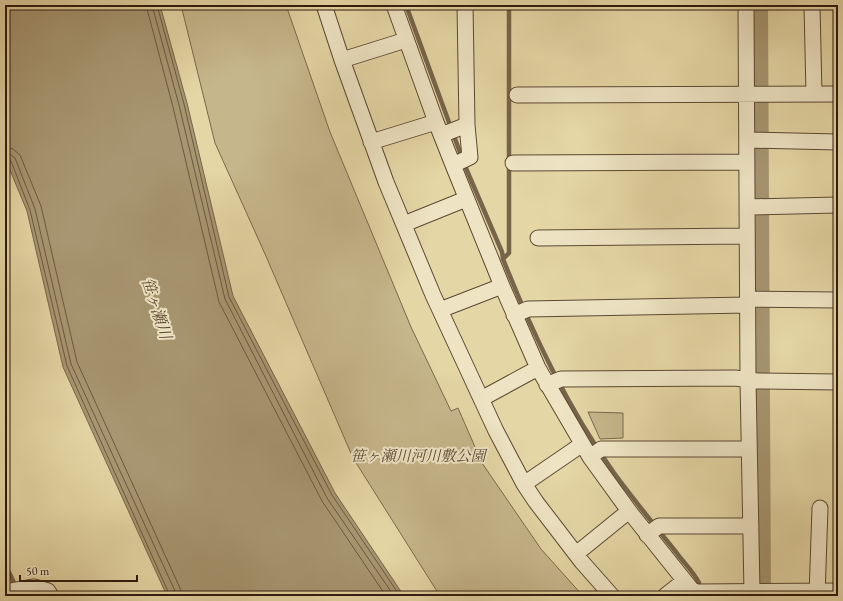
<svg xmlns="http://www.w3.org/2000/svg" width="843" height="601" font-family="'EB Garamond','Noto Serif JP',serif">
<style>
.green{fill:#c6b68b;stroke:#7a684c}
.water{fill:#a79671;stroke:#776449}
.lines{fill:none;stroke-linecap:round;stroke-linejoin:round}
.shore{stroke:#6b583f;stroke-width:1}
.stream{stroke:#776449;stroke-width:4.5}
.canal{stroke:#a79671;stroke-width:16}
.street-casing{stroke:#5c4933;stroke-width:17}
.street{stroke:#eee4c4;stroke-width:15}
.labels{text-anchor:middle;stroke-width:4;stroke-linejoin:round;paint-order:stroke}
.park-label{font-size:15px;font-style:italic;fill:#5c4933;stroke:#eee4c4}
.water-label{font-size:16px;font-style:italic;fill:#594530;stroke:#eee4c4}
</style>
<rect width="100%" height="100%" fill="#e5d6a5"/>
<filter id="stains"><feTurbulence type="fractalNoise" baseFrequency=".005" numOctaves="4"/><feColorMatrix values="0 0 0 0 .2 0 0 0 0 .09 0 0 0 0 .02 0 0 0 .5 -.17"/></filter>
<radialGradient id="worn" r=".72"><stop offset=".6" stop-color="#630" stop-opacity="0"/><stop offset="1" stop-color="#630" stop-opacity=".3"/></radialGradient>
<path class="green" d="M181,5h105l44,127 81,195 40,84 7,-3 24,55 59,86 42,47h-143l-87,-138 -88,-204 -50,-111z
M588,412l35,1v25l-23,1z"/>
<path class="water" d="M5,5h155l27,98 46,193 102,197 69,103h-237l-104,-229 -36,-156 -22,-53z"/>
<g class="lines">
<path class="shore" d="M146,5l27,102 46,195 103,199 64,95
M152,5l27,100 46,194 102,199 67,98
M157,5l27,99 45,193 103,198 68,101
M5,147l8,2 7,6 21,51 36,156 103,226 1,8
M5,153l5,1 5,4 20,51 36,155 104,227v5
M5,158h3l3,3 19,49 37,156 103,230"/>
<path class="stream" d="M406,5l59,161 37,86 1,7c30,75 64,148 111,214 20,27 41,53 62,79 7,10 18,20 23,31
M503,259l6,-6v-248
M5,564l11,23"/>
<path class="canal" d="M760,5l3,591"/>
<g class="street-casing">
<path id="street" d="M324,5l18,55 44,122 47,113 63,136 28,53 12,18 46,60 30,34
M394,5l42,117 17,43 49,121 36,82 52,89 39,54 63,79 -2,6
M746,5l2,375 4,212
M812,5l2,89
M342,60l64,-20
M517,95l321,-1
M441,135l26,-10
M747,140l91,2
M371,142l65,-20
M513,163l234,-1
M453,165l17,-8 -3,-32 -2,-120
M747,207l91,-2
M404,224l62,-25
M538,238l209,-2
M747,299l91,1
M440,310l62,-24
M514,315l14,-6 219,-4
M547,385l14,-6 174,-1 22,3 81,1
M481,399l57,-31
M590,457l11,-8h148
M524,484l57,-39
M647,535l12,-9h92
M576,554l53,-43
M692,590l5,2 141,-1
M5,592l29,-5 14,4 3,5
M665,596l19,-15
M817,596l3,-88"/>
</g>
<use href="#street" class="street"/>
</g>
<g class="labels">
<g class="park-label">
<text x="418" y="461">笹ヶ瀬川河川敷公園</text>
</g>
<g class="water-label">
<text transform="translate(157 308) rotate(72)" y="6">笹ヶ瀬川</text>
</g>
</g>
<rect width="843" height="601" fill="none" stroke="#e5d6a5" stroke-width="20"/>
<rect x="6" y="6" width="831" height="589" fill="none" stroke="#2f1a0d" stroke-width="2"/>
<rect x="10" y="10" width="823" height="581" fill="none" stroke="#2f1a0d"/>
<path d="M20 575v6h117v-6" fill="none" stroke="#2f1a0d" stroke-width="2"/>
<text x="26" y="575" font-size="12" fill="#2f1a0d" stroke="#eee4c4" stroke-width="3" paint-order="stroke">50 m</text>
<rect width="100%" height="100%" filter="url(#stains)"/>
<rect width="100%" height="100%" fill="url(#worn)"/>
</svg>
